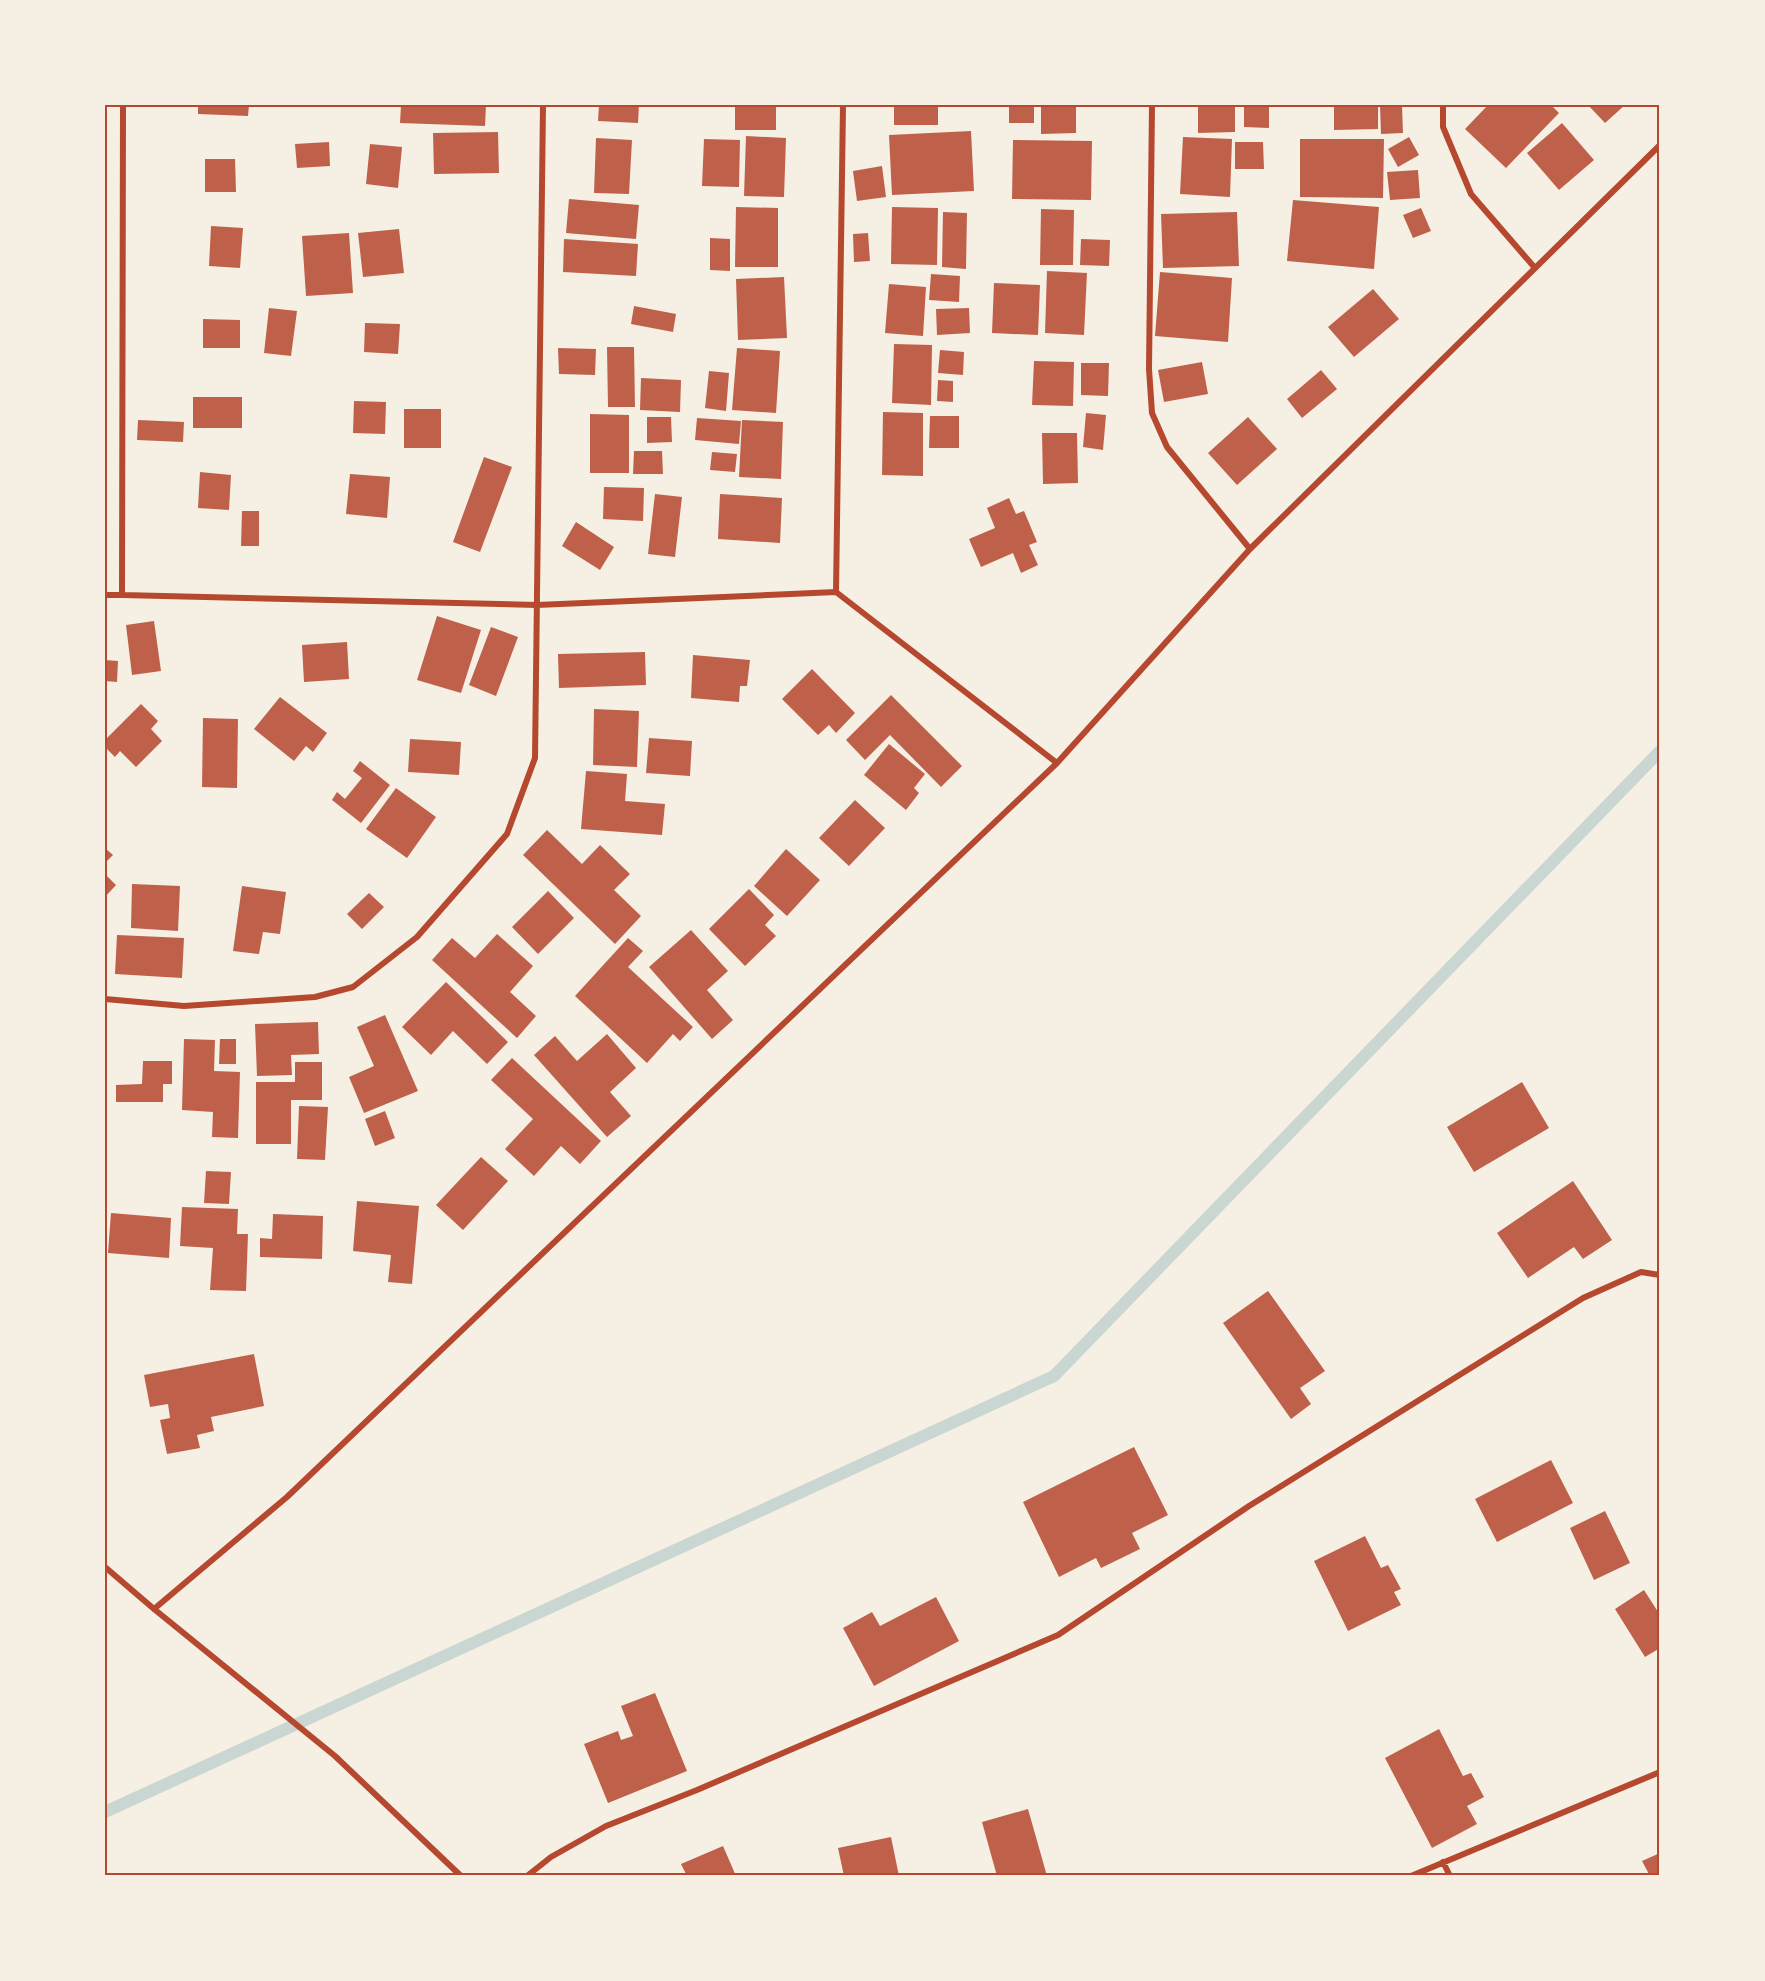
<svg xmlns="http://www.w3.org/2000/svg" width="1765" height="1981" font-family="'PT Sans Narrow',sans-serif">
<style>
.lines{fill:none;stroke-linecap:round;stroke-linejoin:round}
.stream{stroke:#c9d6d2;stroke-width:12}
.building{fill:#bf614a}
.minor{stroke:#b5482f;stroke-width:6}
.neatline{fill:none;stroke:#b5482f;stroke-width:2}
</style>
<rect width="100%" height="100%" fill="#f6efe4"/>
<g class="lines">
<path class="stream" d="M105,1812l949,-436 606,-625"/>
</g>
<path class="building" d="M198,105h51l-1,11 -50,-2z
M401,105h85l-1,21 -85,-3z
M599,105h40l-1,18 -40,-2z
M735,105h41v25h-41z
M894,105h44v20h-44z
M1009,105h25v18h-25z
M1041,105h35v28l-35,1z
M1198,105h37v27l-37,1z
M1244,105h25v23l-25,-1z
M1334,105h44v24l-44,1z
M1380,105h22l1,28 -22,1z
M1488,105h63l8,8 -53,55 -41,-39z
M1588,105h37l-20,18z
M1562,123l32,37 -35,30 -32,-37z
M971,131l3,60 -82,4 -3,-60z
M498,132l1,41 -65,1 -1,-41z
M746,136l40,2 -2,59 -40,-1z
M1183,137l49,2 -2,58 -50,-3z
M1409,137l10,18 -21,12 -10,-18z
M596,138l36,2 -3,54 -35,-1z
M704,139l36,1 -1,47 -37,-1z
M1300,139h84l-1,59 -83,-1z
M1013,140l79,1 -1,59 -79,-1z
M329,142l1,24 -33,2 -2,-24z
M1235,142h28l1,27h-29z
M370,144l32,3 -4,41 -32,-4z
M205,159h30l1,33h-31z
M882,166l4,31 -29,4 -4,-30z
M1418,170l2,28 -30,2 -3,-28z
M569,199l70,6 -3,34 -70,-6z
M1293,200l86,7 -5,62 -87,-8z
M736,207l42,1v59h-43z
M892,207l46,1 -1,57 -46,-1z
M1421,208l10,23 -18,7 -10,-23z
M1041,209l33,1 -1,55h-33z
M943,212l24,1 -1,56 -24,-2z
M1237,212l2,54 -76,2 -2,-54z
M211,226l32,2 -3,40 -31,-2z
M399,229l5,44 -41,4 -5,-44z
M349,233l4,60 -47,3 -4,-60z
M868,233l2,28 -16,1 -1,-28z
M710,238l20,1v32l-20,-1z
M564,239l74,5 -2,32 -73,-4z
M1081,239l29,1 -1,26 -29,-1z
M1047,271l40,2 -3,62 -39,-2z
M1160,272l72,6 -4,64 -73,-6z
M931,274l29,2 -1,26 -30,-2z
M784,277l3,61 -49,2 -2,-61z
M994,283l46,2 -2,50 -46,-2z
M889,284l37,3 -3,49 -38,-3z
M1373,289l26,30 -45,38 -26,-30z
M634,306l42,8 -3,18 -42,-8z
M269,308l28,3 -6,45 -27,-3z
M969,308l1,25 -33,2 -1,-26z
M203,319l37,1v28h-37z
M365,323l35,1 -2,30 -34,-2z
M894,344l38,1 -1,60 -39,-2z
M607,347h27l1,60h-27z
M558,348l38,1 -1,26 -36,-1z
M737,348l43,3 -4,62 -44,-3z
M940,350l24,2 -1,23 -25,-2z
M1034,361l40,1 -1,44 -41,-1z
M1202,362l6,32 -44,8 -6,-32z
M1081,363h28l-1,33 -27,-1z
M1321,370l16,19 -35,29 -15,-19z
M709,371l20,2 -3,38 -21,-3z
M641,378l40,2 -1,32 -40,-2z
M938,380l15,1v21l-16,-1z
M193,397h49v31h-49z
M354,401l32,1 -1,32 -32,-1z
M404,409h37v39h-37z
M883,412l40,1v63l-41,-1z
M1086,413l20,2 -3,35 -20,-3z
M590,414l39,1v58h-39z
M930,416h29v32h-30z
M647,417h24l1,25 -25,1z
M1248,417l29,32 -40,36 -29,-32z
M697,418l44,3 -2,23 -44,-4z
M138,420l46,2 -1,20 -46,-2z
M742,420l41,2 -2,57 -42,-2z
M1042,433h35l1,50 -35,1z
M634,451h28l1,23h-30z
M712,452l25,2 -2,18 -25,-2z
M484,457l28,10 -32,85 -27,-10z
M200,472l31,3 -2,35 -31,-2z
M350,474l40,3 -3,41 -41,-4z
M604,487l40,1 -1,33 -40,-2z
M655,494l27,3 -7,60 -27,-3z
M720,494l62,4 -2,45 -62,-4z
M1009,498l7,16 8,-3 13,31 -8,3 9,20 -17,8 -8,-20 -32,14 -12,-28 26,-11 -8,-20z
M242,511h17v35h-18z
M576,522l38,25 -14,23 -38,-24z
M437,616l44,14 -20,63 -44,-13z
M154,621l7,50 -29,4 -6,-50z
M491,627l27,10 -22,59 -27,-11z
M347,642l2,37 -45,3 -2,-37z
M645,652l1,33 -87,3 -1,-34z
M693,655l57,5 -3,26h-7l-1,16 -48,-4z
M105,660l13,1 -1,21 -12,-1z
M812,669l43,44 -19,20 -7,-8 -11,10 -36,-36z
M891,695l71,71 -21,21 -51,-52 -25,25 -19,-20z
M280,697l47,36 -14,19 -7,-6 -12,15 -40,-32z
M141,704l17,17 -7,8 11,12 -26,26 -16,-16 -5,6 -10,-10v-7z
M594,709l45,2 -2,56 -44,-2z
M203,718l35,1 -1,69 -35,-1z
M649,738l43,3 -2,35 -44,-3z
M410,739l51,3 -2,33 -51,-3z
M889,744l36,30 -11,14 5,5 -13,17 -42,-35z
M360,761l30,24 -29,38 -29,-23 5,-8 8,7 17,-21 -9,-7z
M586,771l41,3 -2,27 40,3 -3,31 -81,-6z
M396,788l40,29 -29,41 -41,-29z
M855,800l30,28 -36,38 -30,-28z
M547,830l35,34 18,-19 30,29 -16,16 27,26 -26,28 -92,-89z
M105,848l8,7 -8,8z
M786,849l34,31 -33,36 -33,-30z
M105,874l11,11 -11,12z
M132,884l48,2 -2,45 -47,-3z
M242,886l44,6 -6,42 -17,-2 -4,22 -26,-3z
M749,889l25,26 -9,10 11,11 -31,30 -36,-37z
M548,891l26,27 -36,36 -26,-27z
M369,893l15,14 -22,22 -15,-15z
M691,930l37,41 -21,19 26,30 -21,19 -63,-72z
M497,934l36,32 -23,26 26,24 -19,22 -85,-78 20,-22 23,20z
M117,935l67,3 -2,40 -67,-4z
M628,938l15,13 -15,16 65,60 -13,14 -7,-7 -26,29 -72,-67z
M446,982l62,60 -21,22 -34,-33 -22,24 -29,-28z
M385,1015l33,76 -54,22 -15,-36 25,-11 -17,-39z
M318,1022l1,32 -28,1 1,20 -35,1 -2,-52z
M607,1034l29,34 -26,24 21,24 -24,21 -73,-82 21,-19 22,25z
M184,1039l31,1 -1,31 26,1 -2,66 -26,-1 1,-25 -31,-2z
M220,1039h16v25h-17z
M512,1058l89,83 -21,23 -19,-18 -27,30 -29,-27 28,-30 -42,-39z
M143,1061h29v23h-9v18h-47v-17l26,-1z
M295,1062h27v38h-31v44h-35v-62h39z
M1522,1082l27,46 -75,44 -27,-45z
M299,1106l29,1 -3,53 -28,-1z
M385,1111l10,27 -20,8 -10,-27z
M481,1157l27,24 -45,49 -27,-25z
M206,1171l25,1 -2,32 -25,-1z
M1573,1181l39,59 -29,19 -9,-12 -46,31 -31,-45z
M357,1201l62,5 -7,78 -24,-2 3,-27 -38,-4z
M182,1207l56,2 -1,25h11l-2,57 -36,-1 3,-42 -33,-2z
M111,1213l60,5 -2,40 -61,-5z
M273,1214l50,2 -1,43 -62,-2v-19l12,1z
M1268,1291l57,80 -25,17 11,16 -20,15 -68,-96z
M254,1354l10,52 -53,11 3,14 -17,4 3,13 -33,6 -7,-34 10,-2 -2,-14 -18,3 -6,-32z
M1134,1447l34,68 -36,18 8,16 -39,19 -5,-10 -37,19 -36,-75z
M1551,1460l22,43 -76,39 -22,-43z
M1605,1511l25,52 -36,17 -24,-52z
M1365,1536l16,32 7,-3 13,24 -7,3 7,13 -53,26 -34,-70z
M1644,1590l16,25v33l-15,9 -30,-48z
M936,1597l23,44 -85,45 -31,-58 29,-16 8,14z
M655,1693l32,78 -79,32 -24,-59 34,-13 3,9 12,-4 -12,-30z
M1439,1729l24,47 8,-3 13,24 -17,9 10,18 -45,24 -47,-90z
M1028,1809l19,67h-50l-15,-54z
M891,1837l8,39h-55l-6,-28z
M723,1846l13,30h-49l-6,-12z
M1660,1853v23h-10l-8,-15z"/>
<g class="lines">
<path class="minor" d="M1152,105l-3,264 3,44 15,34 83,102
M1443,105v22l28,67 64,74
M836,592l7,-487
M105,595h17l1,-490
M122,595l415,10 299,-13 221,171
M105,999l79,7 131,-9 38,-10 64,-50 90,-103 28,-76 8,-653
M105,1567l49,42 181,147 126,120
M154,1609l133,-112 770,-734 193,-214 410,-404
M1443,1862l7,14
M527,1876l24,-19 55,-31 91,-36 361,-155 191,-129 334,-208 58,-26 19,3
M1411,1876l249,-104"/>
</g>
<rect width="1765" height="1981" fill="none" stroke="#f6efe4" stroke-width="213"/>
<rect x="106" y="106" width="1552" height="1768" class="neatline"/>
</svg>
